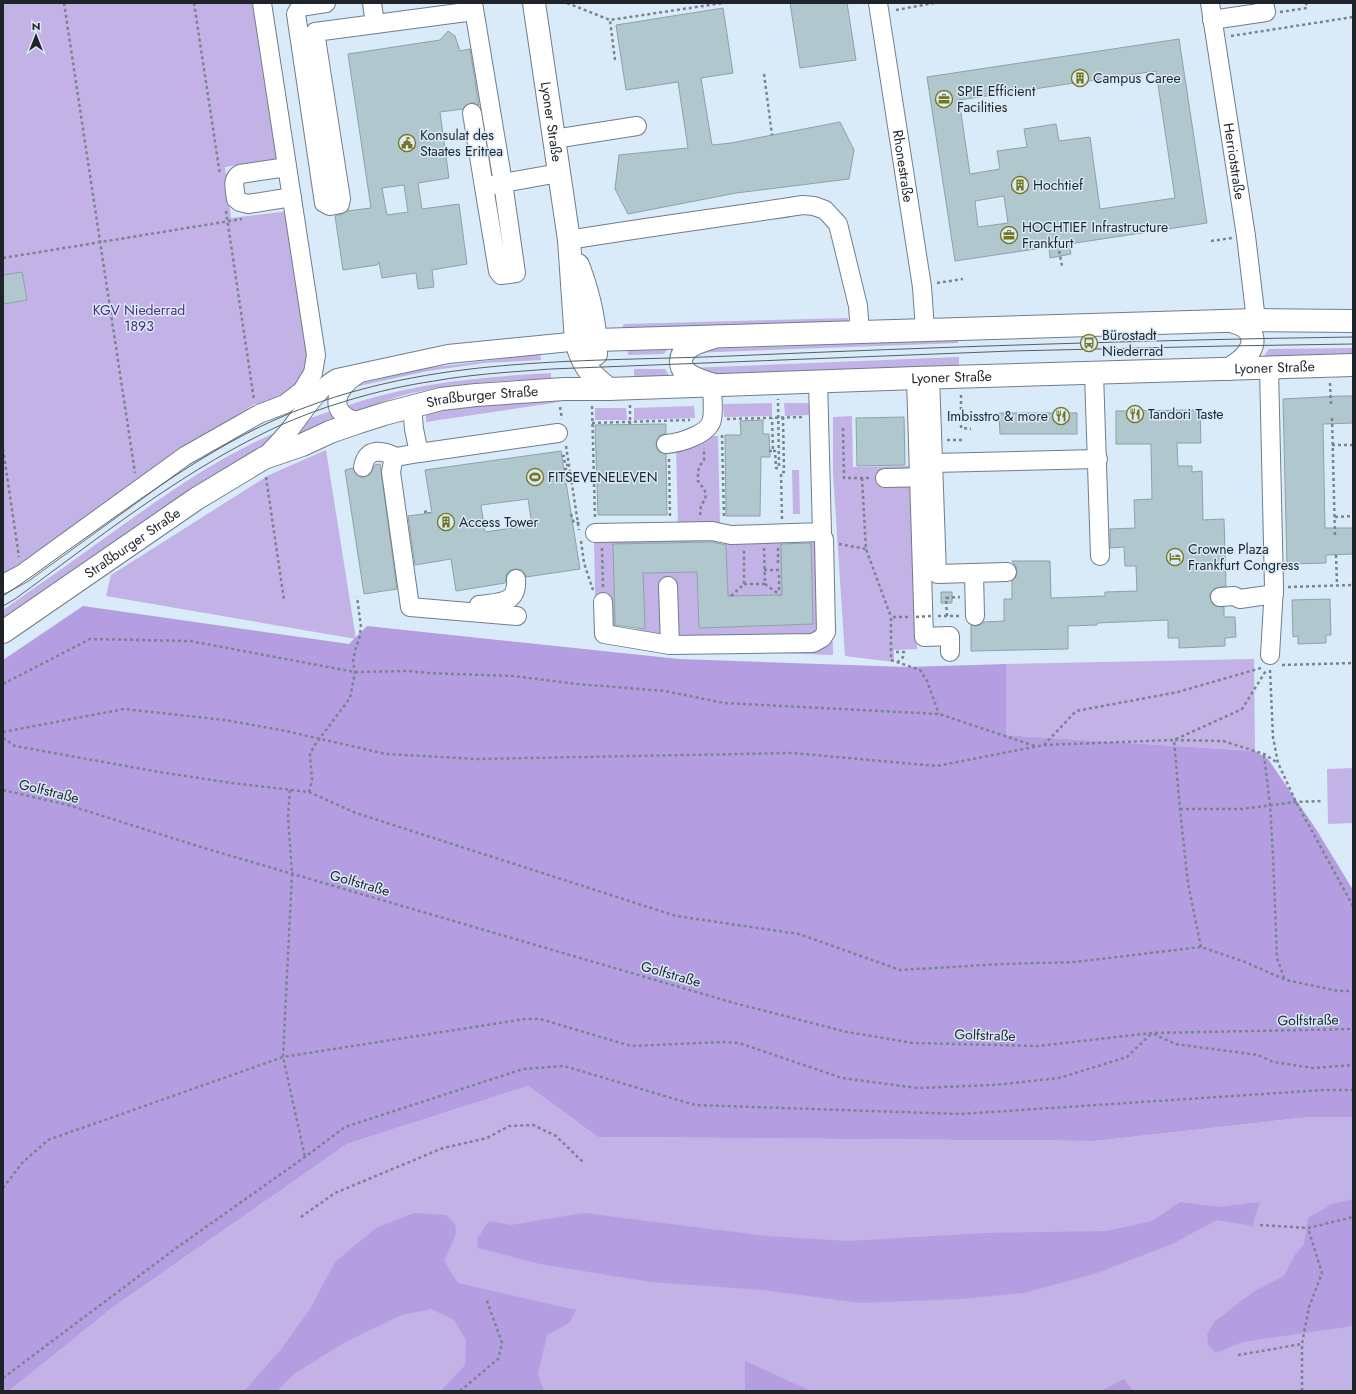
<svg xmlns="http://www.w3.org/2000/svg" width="1356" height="1394" font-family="Jost,sans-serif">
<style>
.green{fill:#c2b2e5;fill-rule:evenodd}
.forest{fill:#b59de2}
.building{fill:#b0c7ce;stroke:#8ca2a8;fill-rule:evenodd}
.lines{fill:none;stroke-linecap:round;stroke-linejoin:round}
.minor-casing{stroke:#707e8b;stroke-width:20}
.major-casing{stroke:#707e8b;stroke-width:24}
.path{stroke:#79858e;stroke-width:2.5;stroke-dasharray:3 3;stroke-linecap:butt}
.minor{stroke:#fff;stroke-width:18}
.major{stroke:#fff;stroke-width:22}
.tram{stroke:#555e66;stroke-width:1}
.path-bridge{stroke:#79858e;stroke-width:2.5;stroke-dasharray:3 3;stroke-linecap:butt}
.labels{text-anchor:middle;stroke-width:3;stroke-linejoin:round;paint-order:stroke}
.poi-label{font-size:14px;fill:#1e2429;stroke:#d9eaf8;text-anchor:start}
.street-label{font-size:14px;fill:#1e2429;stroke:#d9eaf8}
.park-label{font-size:14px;fill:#4e2c7c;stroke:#d9eaf8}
</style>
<rect width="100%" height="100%" fill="#d9eaf8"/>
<path class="green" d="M3,3h255l24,155 -57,9 6,51 58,-7 21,146 -13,31 -23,15 -20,1 -251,172z
M848,318v5l-227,6 3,-5z
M958,335v8l-268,10 9,-4 96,-3 10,-2z
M627,345l42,2 -5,7 -36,1z
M1353,348v10l-93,4 9,-13z
M540,354l1,6 -57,3 -56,8 -74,16 1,-2 72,-17z
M959,357v13l-260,6 -11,-8z
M634,369h31l5,8 -36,1z
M551,373v6c-48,1 -96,4 -143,15 -19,4 -36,14 -54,18l-8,-6c66,-23 135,-29 205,-33z
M561,399v2l-8,2 -127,19v-8l37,-9z
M908,401h3l6,248 -23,1v12l-49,-6 -12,-183v-56l19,-1 1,51 56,-1z
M772,403v13l-48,1 -1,-13z
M784,403h25v12l-24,1z
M694,406l1,12 -61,2v-12z
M595,408h31l1,12h-32z
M331,411l4,6v3l-43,17 10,-16z
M282,430l-17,17 -262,176v-13c39,-27 78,-55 117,-83 51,-36 103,-73 162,-97z
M708,436h10l2,88h-42l-2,-76z
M326,450l30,189 -250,-43 5,-21 158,-100z
M792,470h7l1,44h-7z
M830,538l3,117 -163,-6 -74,-9 -2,-100zM781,540h30l2,84 -114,4 -2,-56 -54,1 2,56 -29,1 -2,-86 112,-3 2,55 54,-1z
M1254,659l1,92 -249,-16v-71z
M1353,768v55l-25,1 -1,-55z
M528,1086l70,51 497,4 214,-24h44v274h-1344l103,-83 235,-164z"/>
<path class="forest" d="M83,606l266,38 18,-18 312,33 228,8 99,-3v71l249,16 13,8 48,70 37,61v227h-44l-214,24 -497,-4 -70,-51 -181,58 -235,164 -103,83h-6v-731z
M1353,1199v127l-111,16 -26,11 -8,-8 -1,-10 7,-13 39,-30 31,-16 11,-21 9,-11 4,-26 24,-14z
M1180,1202l39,5 41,-5 -8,25 -4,-2 -31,-5 -45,24 -75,29 -73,20 -64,6 -99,4 -98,-13 -112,-8 -111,-18 -62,-16 -1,-9 12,-18 22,4 73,-12 182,23 82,5 138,-8 121,-2 45,-10z
M414,1213l32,2 9,9 1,10 -12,27 14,22 118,27 -7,13 -22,12 -9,39 6,17h-103l24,-26 1,-25 -12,-20 -23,-11 -29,6 -55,26 -53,33 -17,17h-33l36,-40 30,-42 25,-47 41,-34z
M745,1361l66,30h-66z
M1124,1379l9,12h-32z"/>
<path class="building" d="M790,3h57l9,57 -56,8z
M723,8l10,65 -32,5 11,67 19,-2 109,-21 14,28 -5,29 -113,14 -108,21 -13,-25 4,-34 69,-7 -10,-66 -52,8 -10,-65z
M448,31l7,5 5,15 10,-2 9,57 -4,-3h-4l-5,2 -3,4 -23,3 9,66 -31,5 4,26 37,-5 8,60 -35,6 2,17 -16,2 -2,-16 -34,5 -3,-16 -2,3 -34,5 -8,-54 7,-2 5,-3 24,-3 -23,-154 92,-14zM404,185l4,27 -21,3 -5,-27z
M1179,39l28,184 -138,21 2,10 -21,4 -1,-11 -94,14 -28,-184zM1156,71l19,127 -75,11 -10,-72 -31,4 -3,-17 -32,5 3,18 -30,4 3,18 -30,5 -11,-74zM1004,196l4,27 -30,4 -3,-26z
M22,272l5,28 -24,4v-29z
M1341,396h12v27l-30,1 2,104h28v26l-27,1v8l-39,1 -4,-165z
M1200,410l1,33h-24l1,23h14v6l10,-1 1,49 21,-1 2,67 -12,3 -4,4v5l2,5 3,3 9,1v10h11l1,20 -11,1v8l-46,2v-10h-11v-18l-71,3v2l-29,1v23l-97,2v-26l5,1 4,-1 4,-3 20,-1v-22h8v-18l4,-4 1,-5 -1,-5 -4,-6h38l1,37 54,-2v-4l32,-1 -1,-25h-11l-1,-19 -14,1v-19l25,-1 -1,-28 18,-1 -1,-55h-35v-33z
M999,413h78v21h-77z
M904,417l1,48 -48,1 -1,-48z
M763,420v14h6l1,23h-9l-1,59h-34l-1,-81h16l-1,-14z
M666,424v9l-7,3 -2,4 -1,5 2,6 4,2 4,1 1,61h-69l-3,-90z
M561,451l19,118 -54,8 -1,-3 -3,-4 -6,-1 -5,1 -4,3 -2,10 -49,8 -5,-32 -36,6 -7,-49 24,-3 -7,-43zM528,499l4,26 -47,7 -4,-27z
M380,464l17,125 -33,5 -19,-124 8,-2 3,6 4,3h5l5,-3 5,-9z
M712,542l14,3 2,51 54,-1 -1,-51 30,-1 2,81 -114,4 -2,-56 -54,1 2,56 -30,-4 -2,-81z
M941,592h11v11h-11z
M1330,599l1,36h-5v8l-28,1v-8l-5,1 -1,-37z"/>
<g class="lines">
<g class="minor-casing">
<g id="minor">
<path d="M326,3l-26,4 -4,7 28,189 6,3 10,-2 1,-5 -26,-167 159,-21"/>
<path d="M372,3l3,21"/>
<path d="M473,3l30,180 56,-10"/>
<path id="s1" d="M878,3l44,284 3,43"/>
<path id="s2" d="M1210,3l36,233 10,84"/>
<path d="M1212,20l54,-8 -2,-9"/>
<path d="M472,113l12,74 19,-4 13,90 -15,2 -3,-4 -14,-84"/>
<path d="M554,139l83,-13"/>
<path d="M287,167l-47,7c-9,5 -5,15 -4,25l4,3 8,2 44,-7"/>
<path d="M569,240c78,-13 156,-23 234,-35l11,1 11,4 13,14 20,82 2,26"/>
<path d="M1269,368l5,219 -4,68"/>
<path d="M1094,373l6,183"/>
<path d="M357,375c-23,14 -30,39 2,47"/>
<path d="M930,377l7,197 70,-2"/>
<path d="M916,378l8,259 26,-1v16"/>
<path d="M412,406l2,23 5,24 -23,4 -3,4 -2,11 19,135 107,9"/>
<path d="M666,444c14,-1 44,-10 46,-25 2,-11 0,-24 0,-35"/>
<path d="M419,453l139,-20"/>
<path d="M264,458c9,-10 19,-19 27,-30 14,-18 25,-38 46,-50l111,-24 142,-14"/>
<path d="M933,463l165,-4"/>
<path d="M363,467c4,-20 19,-17 33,-10"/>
<path d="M885,478l46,-1"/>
<path d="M595,533l117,-2 19,4 91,-3 -4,-151"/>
<path d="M974,573l1,43"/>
<path d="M3,584l19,-10 163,-118 74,-42 26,-10 17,-13 11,-18 3,-18 -54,-352"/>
<path d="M668,586l2,59"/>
<path d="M1220,597l14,-1 6,3 34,-5"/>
<path d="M603,602l1,32 66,11 143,-2 9,-5 4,-6 -2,-93"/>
<path d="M479,605c19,-3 39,0 37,-26"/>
</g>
</g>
<g class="major-casing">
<g id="major">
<path id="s3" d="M534,3l35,237 7,101c6,23 14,34 33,48"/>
<path d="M578,265c11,29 18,59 18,89"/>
<path d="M596,340l660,-20 97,1"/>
<path d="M1229,369c5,-3 11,-7 15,-11 15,-16 9,-31 -10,-36"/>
<path d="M711,384c-9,-3 -18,-5 -26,-12 -3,-3 -4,-7 -4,-11 1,-15 18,-19 30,-23"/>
<path id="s4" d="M3,632l193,-133 68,-41 38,-13 28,-13 29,-10 25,-8 57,-15 35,-4 88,-6h45l307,-11 437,-13"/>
</g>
</g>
<path class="path" d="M64,3l71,470
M194,3l26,172
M567,3l43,17
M896,10l38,-7
M1280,12l27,-4 -1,-5
M1231,36l122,-19
M615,60l-5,-40 113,-17
M764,74l8,61
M226,211l28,189
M1211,241l21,-3
M1058,245l4,21
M3,258l239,-39
M937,283l26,-4
M1330,383l1,21
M961,395v33l10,1
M630,405v19
M592,406l3,113
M560,407l2,12
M1332,418l3,119
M727,419l77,-2
M592,423l98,-3
M843,428l1,50h27
M722,435l2,83
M947,440h16
M1332,445h21
M566,446l13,84
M3,449l16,108
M769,451h4l-1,-33
M773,451h2l1,17h3l-1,-69
M562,456h2l1,9h4
M669,459l1,57
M564,469h2l2,11 3,-1
M266,477l18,123
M862,478l4,71 25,68
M424,512l5,-1v2
M571,514l3,9h6
M700,515l1,-10 4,-5 1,-6 -2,-5 -6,-8v-7l1,-7 5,-7v-12
M1335,517l18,-1
M782,519l-1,-47h3l-1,-55
M581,541l3,22 9,27
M839,544l27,5
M602,548l1,39
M764,548l1,36 15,11
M778,548v17
M1336,555l1,30
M764,570h17
M779,575v15
M744,584h21
M1288,587l65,-2
M731,596l13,-12v-35
M938,616h23
M947,616l-1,-18 14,-1
M908,617h-17v43l29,10 7,11 12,33
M896,652h8l-1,5 -5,5
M1282,665l71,-2
M1270,670l3,67 5,26 18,39 57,104
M3,684l87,-45 100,2 165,31 54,-1 19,2 85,3 64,8 88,7 59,12 215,11 96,32
M3,732l121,-23 101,11 61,11 100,23 91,5 315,-6 145,13 107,-21 32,-34 102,-19 83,-24
M3,738l12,8 144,26 73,11 77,9 47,21 320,103 123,18 101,36 102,-6 73,-2 126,-15 44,15 41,18 52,11h15
M1044,745l130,-5 68,-31 25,-40
M1264,755l6,50 3,50 4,103 8,22
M3,790l65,15 136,43 530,155 113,29 66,11 125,3 113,-13 202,-4
M290,790l-2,26 4,58 -9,183 22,100
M309,792l3,-12 -2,-25 4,-9 36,-48 5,-26 -2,-10 2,-11 4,-12 2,-12 -4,-30
M1180,809h62l54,-7 25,-1
M1201,947l-13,-63 -8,-75 -6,-69 49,1 41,13 14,9
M1154,1034l21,10 83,11 15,7 40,6 40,-3
M3,1188l19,-25 26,-23 235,-83 242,-38h15l91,27 92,-4 16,1 103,35 75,10 77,-3 65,-7 68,-21 24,-23
M301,1217l34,-24 108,-45 44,-10 22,-12 24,-1 23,11 28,27
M1260,1225l48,3 45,-11
M1238,1355l64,-11
M3,1378l176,-132 126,-89 40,-30 178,-58 41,-3 131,39 265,9 364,-24h29
M460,1391l38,-32 4,-16 -16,-45
M1302,1391v-47l7,-37 13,-34 -14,-45"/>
<use href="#minor" class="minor"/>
<use href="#major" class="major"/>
<path class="tram" d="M3,596c22,-14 43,-30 64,-45 77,-54 153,-113 242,-145 135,-50 279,-44 421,-50 207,-9 415,-16 623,-19
M3,606l12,-7c81,-59 159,-122 249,-166 50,-25 115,-44 170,-52 39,-7 78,-9 117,-12l461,-18 214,-5 127,-2"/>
<path class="path-bridge" d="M916,617l15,-1"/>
</g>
<defs>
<g id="building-ring" transform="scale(0.9)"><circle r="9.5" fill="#d9eaf8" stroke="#76761c" stroke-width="1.5"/><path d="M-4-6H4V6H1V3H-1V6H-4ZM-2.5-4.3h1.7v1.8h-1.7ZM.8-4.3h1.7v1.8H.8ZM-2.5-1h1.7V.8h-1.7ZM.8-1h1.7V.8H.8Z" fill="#76761c"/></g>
<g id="office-ring" transform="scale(0.9)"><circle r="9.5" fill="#d9eaf8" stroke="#76761c" stroke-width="1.5"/><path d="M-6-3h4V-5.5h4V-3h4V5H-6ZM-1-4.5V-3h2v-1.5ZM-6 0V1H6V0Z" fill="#76761c"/></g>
<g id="civic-ring" transform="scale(0.9)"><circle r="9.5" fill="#d9eaf8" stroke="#76761c" stroke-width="1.5"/><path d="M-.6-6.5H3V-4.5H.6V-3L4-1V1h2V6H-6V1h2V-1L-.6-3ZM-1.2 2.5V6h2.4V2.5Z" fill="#76761c"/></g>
<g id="bus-ring" transform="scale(0.9)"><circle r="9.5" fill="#d9eaf8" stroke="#76761c" stroke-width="1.5"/><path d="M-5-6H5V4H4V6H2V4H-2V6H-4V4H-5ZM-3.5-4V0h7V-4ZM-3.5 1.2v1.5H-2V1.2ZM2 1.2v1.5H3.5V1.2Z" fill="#76761c"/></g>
<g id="restaurant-ring" transform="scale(0.9)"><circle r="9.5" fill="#d9eaf8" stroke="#76761c" stroke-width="1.5"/><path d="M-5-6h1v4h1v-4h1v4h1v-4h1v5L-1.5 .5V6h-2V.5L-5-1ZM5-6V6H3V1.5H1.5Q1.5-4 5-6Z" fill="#76761c"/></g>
<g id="stadium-ring" transform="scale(0.9)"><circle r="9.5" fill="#d9eaf8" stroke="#76761c" stroke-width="1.5"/><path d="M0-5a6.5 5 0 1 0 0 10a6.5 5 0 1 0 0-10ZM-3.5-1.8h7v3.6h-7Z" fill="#76761c"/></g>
<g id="hotel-ring" transform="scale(0.9)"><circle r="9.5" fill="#d9eaf8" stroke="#76761c" stroke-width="1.5"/><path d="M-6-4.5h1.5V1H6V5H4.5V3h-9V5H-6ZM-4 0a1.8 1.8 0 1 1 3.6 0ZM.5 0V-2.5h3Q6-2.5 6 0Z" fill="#76761c"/></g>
</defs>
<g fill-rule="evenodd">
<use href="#building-ring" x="1080" y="78"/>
<use href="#office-ring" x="944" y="99"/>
<use href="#civic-ring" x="407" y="143"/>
<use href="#building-ring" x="1020" y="185"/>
<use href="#office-ring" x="1009" y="235"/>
<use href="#bus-ring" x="1089" y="343"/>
<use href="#restaurant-ring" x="1135" y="414"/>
<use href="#restaurant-ring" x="1061" y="416"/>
<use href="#stadium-ring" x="535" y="477"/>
<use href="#building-ring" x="446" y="522"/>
<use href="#hotel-ring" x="1175" y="557"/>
</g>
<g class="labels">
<g class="poi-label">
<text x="1093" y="83">Campus Caree</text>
<text x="957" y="96">SPIE Efficient<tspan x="957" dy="16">Facilities</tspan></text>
<text x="420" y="140">Konsulat des<tspan x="420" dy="16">Staates Eritrea</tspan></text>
<text x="1033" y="190">Hochtief</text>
<text x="1022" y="232">HOCHTIEF Infrastructure<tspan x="1022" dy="16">Frankfurt</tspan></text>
<text x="1102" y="340">Bürostadt<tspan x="1102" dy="16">Niederrad</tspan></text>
<text x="1148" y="419">Tandori Taste</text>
<text x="1048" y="421" text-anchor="end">Imbisstro &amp; more</text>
<text x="548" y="482">FITSEVENELEVEN</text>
<text x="459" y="527">Access Tower</text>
<text x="1188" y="554">Crowne Plaza<tspan x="1188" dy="16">Frankfurt Congress</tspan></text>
</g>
<g class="street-label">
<text dy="5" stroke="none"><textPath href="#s3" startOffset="120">Lyoner Straße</textPath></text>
<text dy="5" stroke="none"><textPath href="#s2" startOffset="160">Herriotstraße</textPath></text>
<text dy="5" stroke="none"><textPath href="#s1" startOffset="165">Rhonestraße</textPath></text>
<text dy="5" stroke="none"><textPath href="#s4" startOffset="1335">Lyoner Straße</textPath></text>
<text dy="5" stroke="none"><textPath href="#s4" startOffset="1012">Lyoner Straße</textPath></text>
<text dy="5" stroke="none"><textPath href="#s4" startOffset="542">Straßburger Straße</textPath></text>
<text dy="5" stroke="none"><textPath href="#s4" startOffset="157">Straßburger Straße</textPath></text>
<text transform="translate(49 791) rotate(14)" y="5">Golfstraße</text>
<text transform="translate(360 883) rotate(16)" y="5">Golfstraße</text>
<text transform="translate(671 974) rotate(16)" y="5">Golfstraße</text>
<text transform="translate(1308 1020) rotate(-1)" y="5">Golfstraße</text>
<text transform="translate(985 1035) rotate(2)" y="5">Golfstraße</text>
</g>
<g class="park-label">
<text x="139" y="315">KGV Niederrad<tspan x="139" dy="16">1893</tspan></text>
</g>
</g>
<rect width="1356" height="1394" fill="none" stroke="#1e2429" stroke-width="8"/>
<g transform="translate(36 36)" stroke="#d9eaf8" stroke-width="3" paint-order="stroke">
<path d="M0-3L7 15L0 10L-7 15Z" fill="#1e2429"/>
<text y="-6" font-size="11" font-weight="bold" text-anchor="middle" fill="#1e2429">N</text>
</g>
</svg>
